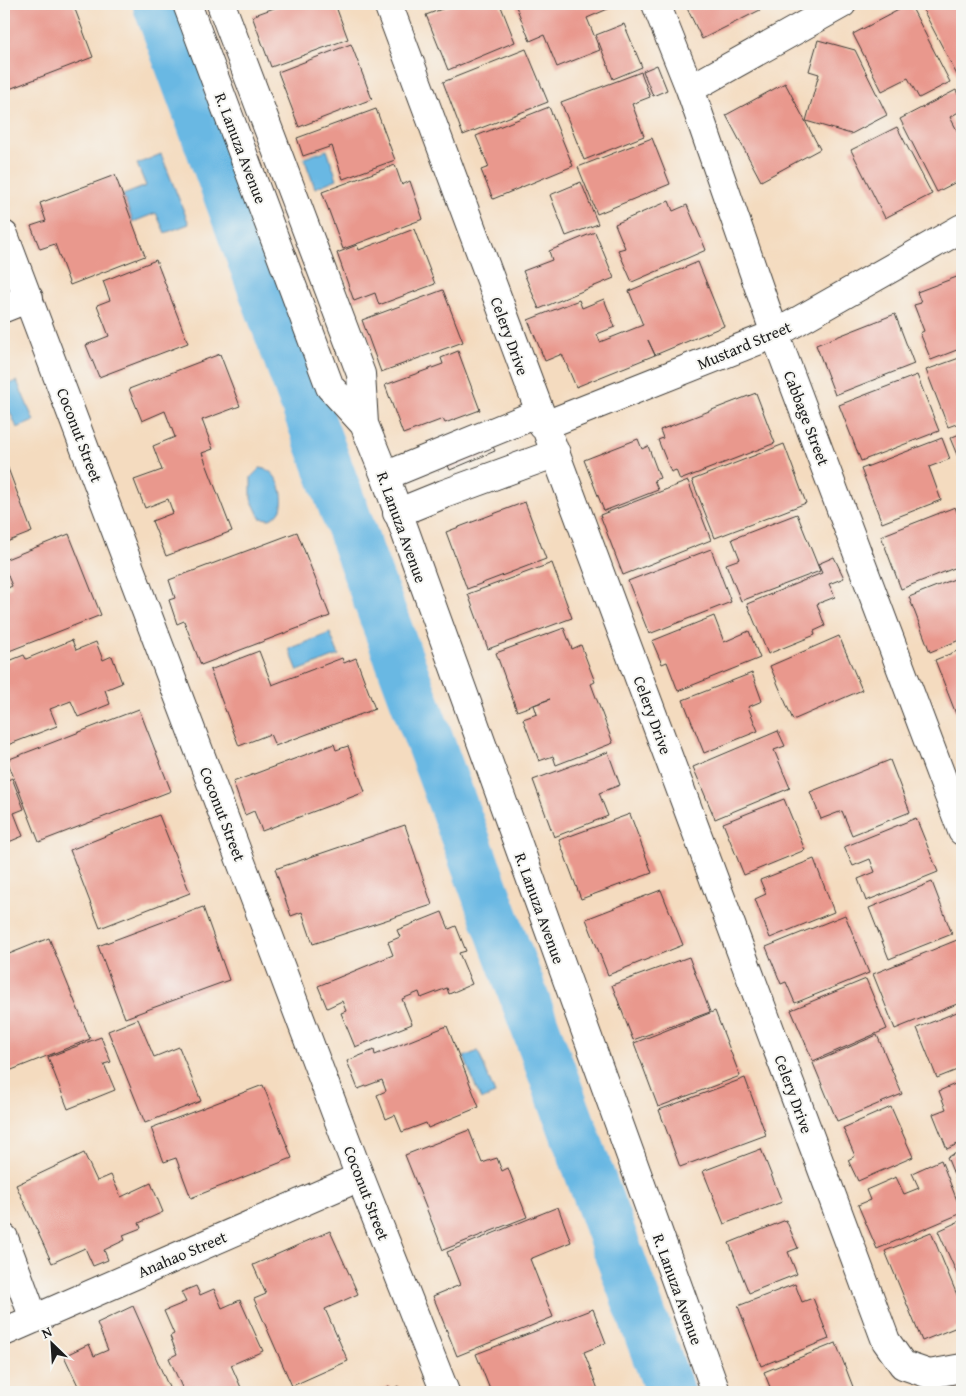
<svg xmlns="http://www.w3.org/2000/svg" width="966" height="1396" font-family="'Gentium Book Plus',serif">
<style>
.water{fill:#69b8e3;stroke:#426a80}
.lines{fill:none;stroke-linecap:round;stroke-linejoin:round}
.river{stroke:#69b8e3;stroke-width:49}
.building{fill:#e9988d}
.minor-casing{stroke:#3c3934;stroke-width:30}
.secondary-casing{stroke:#3c3934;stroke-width:30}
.minor{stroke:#fff;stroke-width:28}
.secondary{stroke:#fff;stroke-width:28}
.labels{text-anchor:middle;stroke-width:4;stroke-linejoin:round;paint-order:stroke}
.street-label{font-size:16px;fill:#1c1c1c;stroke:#f6f6f2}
</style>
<rect width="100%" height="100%" fill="#f6f6f2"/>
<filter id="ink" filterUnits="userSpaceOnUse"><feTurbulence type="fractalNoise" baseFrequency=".02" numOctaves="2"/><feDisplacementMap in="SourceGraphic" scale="10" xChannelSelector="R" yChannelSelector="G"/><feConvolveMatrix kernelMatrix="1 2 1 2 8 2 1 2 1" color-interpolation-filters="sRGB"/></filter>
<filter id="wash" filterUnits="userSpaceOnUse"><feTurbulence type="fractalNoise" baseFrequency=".0096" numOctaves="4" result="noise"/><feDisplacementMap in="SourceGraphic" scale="20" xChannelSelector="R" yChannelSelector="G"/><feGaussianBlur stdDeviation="1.12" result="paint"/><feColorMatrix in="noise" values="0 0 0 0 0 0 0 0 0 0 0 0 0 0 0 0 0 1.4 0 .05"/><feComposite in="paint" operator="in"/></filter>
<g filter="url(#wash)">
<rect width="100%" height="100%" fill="#f4dbbf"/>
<path class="water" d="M327,150l10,29 -22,9 -11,-30z
M161,154l28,70 -24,9 -9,-20 -23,9 -10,-27 23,-9 -9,-22z
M17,381l17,40 -17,7 -13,-30v-12z
M260,468c17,1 26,26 21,41 -2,5 -7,8 -11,10l-10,-1 -9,-19v-22z
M330,633l9,22 -41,16 -9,-22z
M478,1051l17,43 -14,6 -17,-43z"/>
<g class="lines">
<path class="river" d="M157,4l513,1388"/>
</g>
<g id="blocks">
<path class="building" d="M4,4h69l20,53 -89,34z
M285,4h50l13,35 -77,28 -19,-51z
M455,4h45l15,38 -67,28 -22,-55z
M515,4h93l2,4 -23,10 13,32 -43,17 -13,-32 -14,6z
M685,4h87l-70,35z
M910,4l40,78 -31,16 -11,-20 -26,13 -29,-57z
M920,4h42v68l-5,3z
M624,24l18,43 -29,12 -17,-44z
M818,40l37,10 32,65 -36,19 -45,-13 13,-47 -10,-3z
M351,44l21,55 -73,28 -21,-55z
M526,49l22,53 -85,33 -20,-53z
M657,65l10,25 -14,6 -10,-25z
M641,72l9,25 -18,7 12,32 -60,24 -23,-58z
M785,83l35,66 -59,32 -35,-66z
M956,90l6,13v7l-12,7 12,23v39l-25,13 -37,-73z
M549,107l24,59 -80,33 -12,-29 8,-3 -13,-31z
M376,109l19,51 -52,19 -11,-33 -29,10 -6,-18z
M897,127l35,67 -47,24 -34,-68z
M652,138l18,46 -73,30 -19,-47z
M395,165l7,20 8,-4 13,38 -80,30 -21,-57z
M115,175l30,81 -75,29 -15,-41 -15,5 -9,-23 15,-5 -6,-18z
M581,182l17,42 -32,12 -16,-41z
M669,201l4,10 14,-6 19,45 -74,32 -14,-32 7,-2 -10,-24z
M414,229l21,55 -56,21 -4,-12 -21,8 -17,-48 20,-8 2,5z
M595,232l19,46 -75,31 -16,-38 29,-11 -3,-9z
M156,260l32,83 -89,34 -13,-32 23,-9 -12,-31 13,-5 -7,-19z
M698,262l26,64 -69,29 -7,-15 7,15 -79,32 -14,-33 -17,7 -17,-41 51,-20 3,8 22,-9 11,28 -18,7 3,8 43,-17 -14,-34z
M962,275v73l-31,12 -11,-27 4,-2 -10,-26 7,-2 -4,-11z
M443,290l20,52 -82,30 -19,-52z
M895,314l19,50 -79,31 -19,-50z
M458,351l22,59 -35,13 -2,-4 -40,15 -18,-49 58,-21 -2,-6z
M220,354l20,52 -38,14 11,29 -11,4 30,78 -66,25 -14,-35 21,-8 -5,-14 -23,9 -11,-28 28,-10 -9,-24 22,-9 -10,-26 -23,10 -13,-32z
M962,357v65l-14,5 -22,-57z
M917,375l22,56 -78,30 -22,-56z
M756,393l19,50 -95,37 -4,-10 -5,2 -13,-32 5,-2 -3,-8z
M962,433v34l-12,-29z
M942,438l8,21 -21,8 12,33 -59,23 -21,-54z
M638,439l4,10 6,-3 12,32 -6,2 4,10 -54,21 -20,-51z
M490,440l5,11 -45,19 -5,-11z
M784,444l22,59 -91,35 -23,-58z
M6,463l26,69 -28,11v-79z
M688,481l23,59 -88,35 -23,-60z
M525,502l21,57 -79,30 -21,-57z
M955,507l7,18v40l-61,24 -20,-53z
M797,514l23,57 -79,30 -15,-37 14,-5 -8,-20z
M297,532l33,84 -129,49 -17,-44 -7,3 -8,-24 6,-2 -6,-18z
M69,534l32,81 -97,38v-63l8,-4 -8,-20v-6z
M711,549l20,53 -82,32 -21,-53z
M834,557l10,21 -15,6 6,13 -18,7 8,22 -11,5 1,4 -47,19 -21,-50 75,-31 -4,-9z
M552,563l20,55 -84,31 -20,-55z
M962,576v63l-32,13 -21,-55z
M714,616l10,26 25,-11 11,27 -82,33 -11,-29 -5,2 -10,-23z
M564,628l8,21 9,-4 14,37 -4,2 22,59 -57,22 -3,-9 -14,5 -16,-42 14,-5 -3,-9 16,-6 -33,12 -21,-58z
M839,636l23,54 -69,30 -23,-54z
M72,640l4,10 20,-8 7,18 9,-4 10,27 -17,7 5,14 -32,13 -7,-16 -21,8 7,17 -52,20 -1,-83 20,-8 2,4z
M962,649v63l-6,2 -21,-54z
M259,651l13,34 70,-27 2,5 12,-5 19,51 -100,37 -5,-12 -31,12 -29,-76z
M752,673l10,28 -14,6 10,24 -54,22 -21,-53z
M139,709l32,82 -132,51 -32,-82z
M778,731l7,15 -11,4 16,38 -75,31 -22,-52z
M334,744l2,6 12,-4 17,46 -103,39 -8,-20 -9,4 -12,-33z
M608,752l12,33 -21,8 9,23 -54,21 -21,-57z
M890,760l20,52 -58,23 -10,-24 -21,8 -11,-27z
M12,778l12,31 -10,4 9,23 -19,8v-62z
M784,799l21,51 -61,25 -21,-52z
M630,814l22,59 -71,26 -22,-59z
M159,815l31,78 -90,35 -30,-78z
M916,818l22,54 -72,29 -8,-22 17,-7 -5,-13 -17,7 -9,-19z
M405,825l27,80 -119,39 -11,-32 -11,4 -16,-47z
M814,859l20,53 -64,26 -15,-39 11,-5 -6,-14z
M932,882l20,52 -63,25 -20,-51z
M661,890l22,55 -75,30 -22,-56z
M203,907l26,73 -104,38 -27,-72z
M442,912l7,17 7,-3 10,25 -7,2 13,31 -23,10 -2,-6 -26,10 -2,-6 -17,7 10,25 -57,23 -14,-34 5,-2 -4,-10 -15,7 -9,-22 75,-31 -5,-13 12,-5 -3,-7z
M845,915l24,58 -74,30 -9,-21 -5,2 -15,-37z
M49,938l41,101 -86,34v-117z
M957,940l5,13v49l-67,27 -22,-55z
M689,957l21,55 -77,28 -21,-55z
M866,979l21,50 -74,32 -22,-51z
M962,1010v58l-25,10 -20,-50z
M715,1011l25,65 -82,31 -24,-64z
M138,1019l16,38 25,-10 22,54 -56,22 -37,-92z
M447,1026l32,81 -51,21 -2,-5 -24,9 -7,-17 -9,4 -9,-24 9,-4 -4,-11 -24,9 -11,-28 27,-11 1,5z
M877,1035l25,59 -65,27 -24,-58z
M101,1037l10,25 -7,2 11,26 -47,19 -20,-52z
M745,1078l21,57 -86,32 -21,-57z
M962,1081v61l-15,7 -14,-35 13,-5 -7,-18z
M263,1085l29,73 -101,40 -15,-40 -12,4 -13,-34z
M891,1107l22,50 -55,24 -10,-21 7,-4 -12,-28z
M469,1130l13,33 15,-5 5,13 6,-3 19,49 -84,33 -38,-95z
M761,1149l21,53 -58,22 -21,-53z
M962,1151v43l-15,-37z
M84,1153l13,28 14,-6 10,22 30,-14 12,29 -24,11 2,5 -18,7 2,5 -21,10 4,10 -15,6 -8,-18 -33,15 -36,-78z
M941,1160l21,53 -85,36 -19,-44 12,-5 -4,-10 30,-13 8,17 15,-6 -7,-15z
M558,1207l13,35 -41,17 23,58 -96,39 -24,-60 27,-11 -13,-33z
M786,1220l12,28 -10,4 9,22 -48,19 -20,-50z
M962,1220v65l-24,-54z
M330,1231l28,63 -33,15 23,52 -56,25 -38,-87 12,-5 -13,-29z
M931,1232l31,75v18l-40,16 -37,-90z
M795,1284l7,18 11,-4 16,41 -68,27 -23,-60z
M196,1286l4,9 14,-6 8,19 18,-8 23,51 -32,14 12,27h-59l-15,-34 8,-4 -7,-18 4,-2 -10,-23 22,-9 -5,-10z
M133,1306l38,86h-90l-17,-36 25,-12 5,12 14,-6 -11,-27z
M593,1309l13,34 -22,9 15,40h-108l-15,-38z
M836,1343l19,49h-83l-8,-20z
M389,1386l2,4 7,-4 3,6h-26z"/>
</g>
</g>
<g filter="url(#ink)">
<use href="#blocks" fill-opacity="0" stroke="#3c3934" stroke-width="1"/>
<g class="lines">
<g class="minor-casing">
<path id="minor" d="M388,4l498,1337 17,24 26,9 33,-6
M656,4l34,85 85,245 187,497
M690,89l152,-85
M4,235l356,942 85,215
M4,308l25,-10
M543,426l232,-92 187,-106
M385,476l154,-63
M397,513l47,-19 112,-41
M4,1238l30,81
M4,1332l356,-155"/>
</g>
<g class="secondary-casing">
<path id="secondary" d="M187,4l143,383 34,37
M221,4l140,370 3,50 21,52 331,916"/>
</g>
<use href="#minor" class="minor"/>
<use href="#secondary" class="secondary"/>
</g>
</g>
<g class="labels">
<g class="street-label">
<text transform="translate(241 148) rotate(69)" y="6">R. Lanuza Avenue</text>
<text transform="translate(510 336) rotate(70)" y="6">Celery Drive</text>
<text transform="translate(744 345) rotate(-23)" y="6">Mustard Street</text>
<text transform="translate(807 418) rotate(69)" y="6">Cabbage Street</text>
<text transform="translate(80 435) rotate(69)" y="6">Coconut Street</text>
<text transform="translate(402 527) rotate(70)" y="6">R. Lanuza Avenue</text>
<text transform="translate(653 715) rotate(70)" y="6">Celery Drive</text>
<text transform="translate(223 814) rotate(69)" y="6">Coconut Street</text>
<text transform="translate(540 908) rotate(70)" y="6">R. Lanuza Avenue</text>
<text transform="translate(794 1094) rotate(70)" y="6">Celery Drive</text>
<text transform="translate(367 1193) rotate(69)" y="6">Coconut Street</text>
<text transform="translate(182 1254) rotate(-23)" y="6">Anahao Street</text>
<text transform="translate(678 1289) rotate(70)" y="6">R. Lanuza Avenue</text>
</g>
</g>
<rect width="966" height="1396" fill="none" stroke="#f6f6f2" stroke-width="20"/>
<g transform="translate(52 1344) rotate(335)" stroke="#f6f6f2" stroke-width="4" paint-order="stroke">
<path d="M0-4L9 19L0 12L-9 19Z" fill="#1c1c1c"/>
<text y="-8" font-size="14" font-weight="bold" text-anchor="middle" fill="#1c1c1c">N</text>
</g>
</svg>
